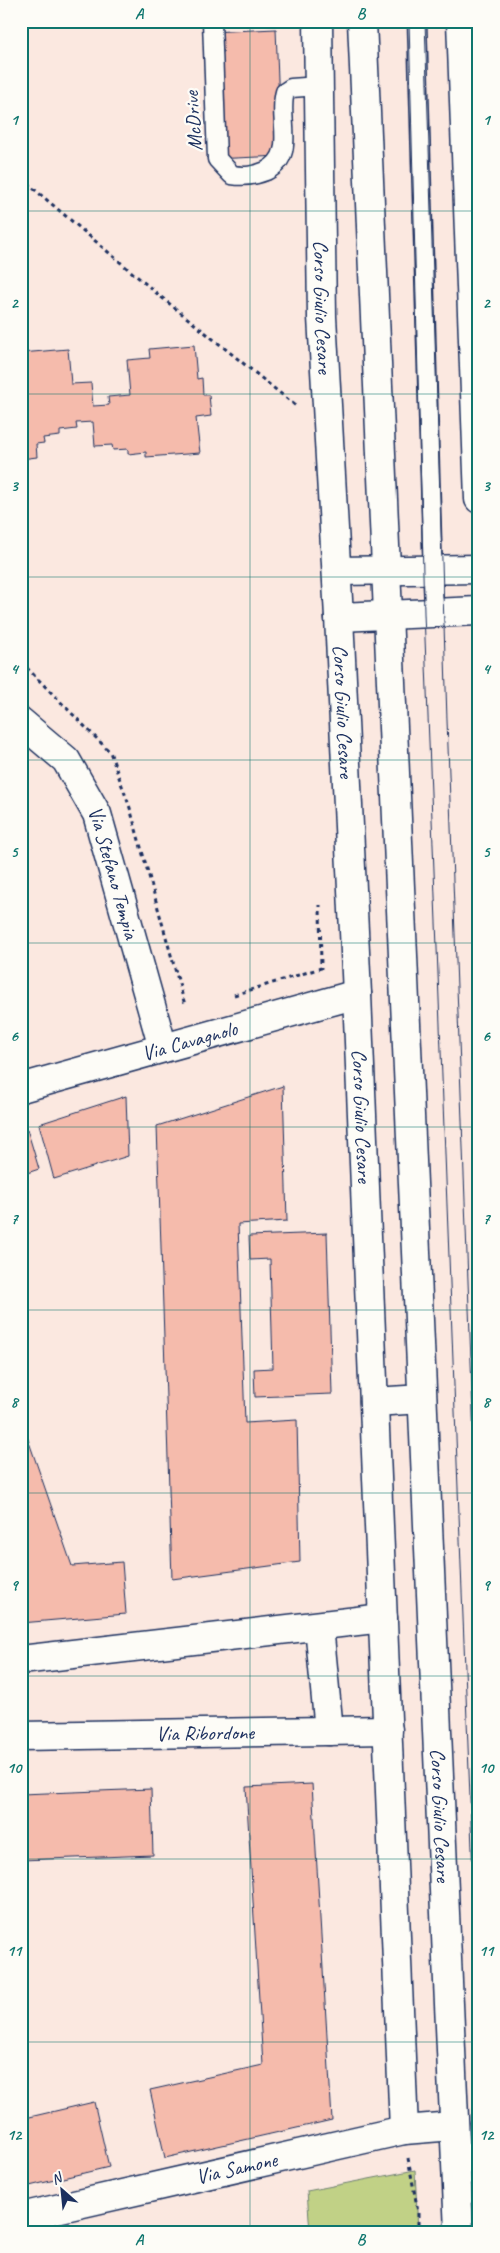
<svg xmlns="http://www.w3.org/2000/svg" width="500" height="2253" font-family="Caveat,sans-serif">
<style>
.green{fill:#c1d186;stroke:#6e8072}
.building{fill:#f5bbac;stroke:#1b2f5e}
.lines{fill:none;stroke-linecap:round;stroke-linejoin:round}
.service-casing{stroke:#1b2f5e;stroke-width:21}
.minor-casing{stroke:#1b2f5e;stroke-width:31}
.primary-casing{stroke:#1b2f5e;stroke-width:31}
.path{stroke:#1b2f5e;stroke-width:3;stroke-dasharray:4 4;stroke-linecap:butt}
.service{stroke:#fdfcf7;stroke-width:18}
.minor{stroke:#fdfcf7;stroke-width:28}
.primary{stroke:#fdfcf7;stroke-width:28}
.tram{stroke:#1b2f5e;stroke-width:1}
.grid{fill:none;stroke:#0f766e;stroke-width:1;stroke-opacity:0.55}
.labels{text-anchor:middle;stroke-width:4.5;stroke-linejoin:round;paint-order:stroke}
.street-label{font-size:21px;fill:#1b2f5e;stroke:#fdfcf7}
.neatline{fill:none;stroke:#0f766e;stroke-width:2}
.grid-label{font-size:16px;text-anchor:middle;font-weight:bold;fill:#0f766e}
</style>
<rect width="100%" height="100%" fill="#fbe8e0"/>
<filter id="ink" filterUnits="userSpaceOnUse"><feTurbulence type="fractalNoise" baseFrequency=".02" numOctaves="2"/><feDisplacementMap in="SourceGraphic" scale="10" xChannelSelector="R" yChannelSelector="G"/><feConvolveMatrix kernelMatrix="1 2 1 2 8 2 1 2 1" color-interpolation-filters="sRGB"/></filter>
<g filter="url(#ink)">
<path class="green" d="M415,2170l3,62h-108l-3,-41z"/>
<path class="building" d="M276,29l5,127 -68,3 -3,-127z
M194,345l3,34 5,-1 1,17h6l2,21 -15,2 4,35 -54,4v-5l-18,2v-5l-15,1 -1,-5 -17,1 -2,-24 -17,1 1,6 -17,2v5l-17,2 1,5 -8,1 1,13 -16,2v-106l47,-4 3,35 20,-1 2,23 16,-1 -1,-8 22,-2 -3,-35 23,-2 -1,-9z
M283,1086l4,135 -49,3 7,199 52,-3 3,142 -128,17 -15,-453z
M126,1096l2,60 -74,23 -15,-55z
M27,1129l12,40 -18,6v-44z
M327,1233l5,161 -77,3 -1,-28 19,-1 -3,-109 -20,1 -1,-24z
M21,1419l51,147 50,-4 4,52 -105,9z
M312,1784l20,336 -167,38 -15,-68 113,-25 -17,-278z
M151,1789l2,66 -132,5v-66z
M94,2102l15,65 -88,21v-69z"/>
<g class="lines">
<g class="service-casing">
<path id="service" d="M212,21l5,138 15,16c13,2 22,1 34,-4 32,-16 11,-52 19,-79l6,-4 28,-2
M417,21l17,592"/>
</g>
<g class="minor-casing">
<g id="minor">
<path id="s1" d="M318,21l4,296 17,300 18,377 47,1136"/>
<path d="M337,571l142,-2"/>
<path d="M339,617l140,-6"/>
<path id="s2" d="M21,722l45,38 31,54 66,234"/>
<path id="s3" d="M21,1088l336,-94"/>
<path d="M374,1402l48,-3"/>
<path d="M319,1626l10,105"/>
<path d="M21,1660l362,-42"/>
<path id="s4" d="M21,1736l367,-6"/>
<path id="s5" d="M21,2217l383,-87 49,-4"/>
</g>
</g>
<g class="primary-casing">
<g id="primary">
<path id="s6" d="M362,21l97,2211"/>
<path d="M461,21l18,478"/>
</g>
</g>
<path class="path" d="M21,178l139,118 136,110
M21,662l89,90 20,56 55,197
M234,995l87,-27 -1,-63
M408,2158l10,54v20"/>
<use href="#service" class="service"/>
<use href="#minor" class="minor"/>
<use href="#primary" class="primary"/>
<path class="tram" d="M409,21l15,592 55,1416
M425,21l22,699 32,855"/>
</g>
</g>
<path class="grid" d="M250,21v2211M21,211h458M21,394h458M21,577h458M21,760h458M21,943h458M21,1127h458M21,1310h458M21,1493h458M21,1676h458M21,1859h458M21,2042h458"/>
<g class="labels">
<g class="street-label">
<text transform="translate(193 121) rotate(-94)" y="7">McDrive</text>
<text dy="7" stroke="none"><textPath href="#s1" startOffset="286">Corso Giulio Cesare</textPath></text>
<text dy="7" stroke="none"><textPath href="#s1" startOffset="691">Corso Giulio Cesare</textPath></text>
<text dy="7" stroke="none"><textPath href="#s2" startOffset="182">Via Stefano Tempia</textPath></text>
<text dy="7" stroke="none"><textPath href="#s3" startOffset="175">Via Cavagnolo</textPath></text>
<text dy="7" stroke="none"><textPath href="#s1" startOffset="1096">Corso Giulio Cesare</textPath></text>
<text dy="7" stroke="none"><textPath href="#s4" startOffset="184">Via Ribordone</textPath></text>
<text dy="7" stroke="none"><textPath href="#s6" startOffset="1796">Corso Giulio Cesare</textPath></text>
<text dy="7" stroke="none"><textPath href="#s5" startOffset="221">Via Samone</textPath></text>
</g>
</g>
<rect width="500" height="2253" fill="none" stroke="#fdfcf7" stroke-width="55"/>
<g transform="translate(62 2190) rotate(333)" stroke="#fdfcf7" stroke-width="4" paint-order="stroke">
<path d="M0-4L9 19L0 12L-9 19Z" fill="#1b2f5e"/>
<text y="-8" font-size="14" font-weight="bold" text-anchor="middle" fill="#1b2f5e">N</text>
</g>
<rect x="28" y="28" width="444" height="2198" class="neatline"/>
<g class="grid-label">
<text x="139" y="19">A</text>
<text x="361" y="19">B</text>
<text x="14" y="125">1</text>
<text x="486" y="125">1</text>
<text x="14" y="308">2</text>
<text x="486" y="308">2</text>
<text x="14" y="491">3</text>
<text x="486" y="491">3</text>
<text x="14" y="674">4</text>
<text x="486" y="674">4</text>
<text x="14" y="857">5</text>
<text x="486" y="857">5</text>
<text x="14" y="1041">6</text>
<text x="486" y="1041">6</text>
<text x="14" y="1224">7</text>
<text x="486" y="1224">7</text>
<text x="14" y="1407">8</text>
<text x="486" y="1407">8</text>
<text x="14" y="1590">9</text>
<text x="486" y="1590">9</text>
<text x="14" y="1773">10</text>
<text x="486" y="1773">10</text>
<text x="14" y="1956">11</text>
<text x="486" y="1956">11</text>
<text x="14" y="2140">12</text>
<text x="486" y="2140">12</text>
<text x="139" y="2245">A</text>
<text x="361" y="2245">B</text>
</g>
</svg>
